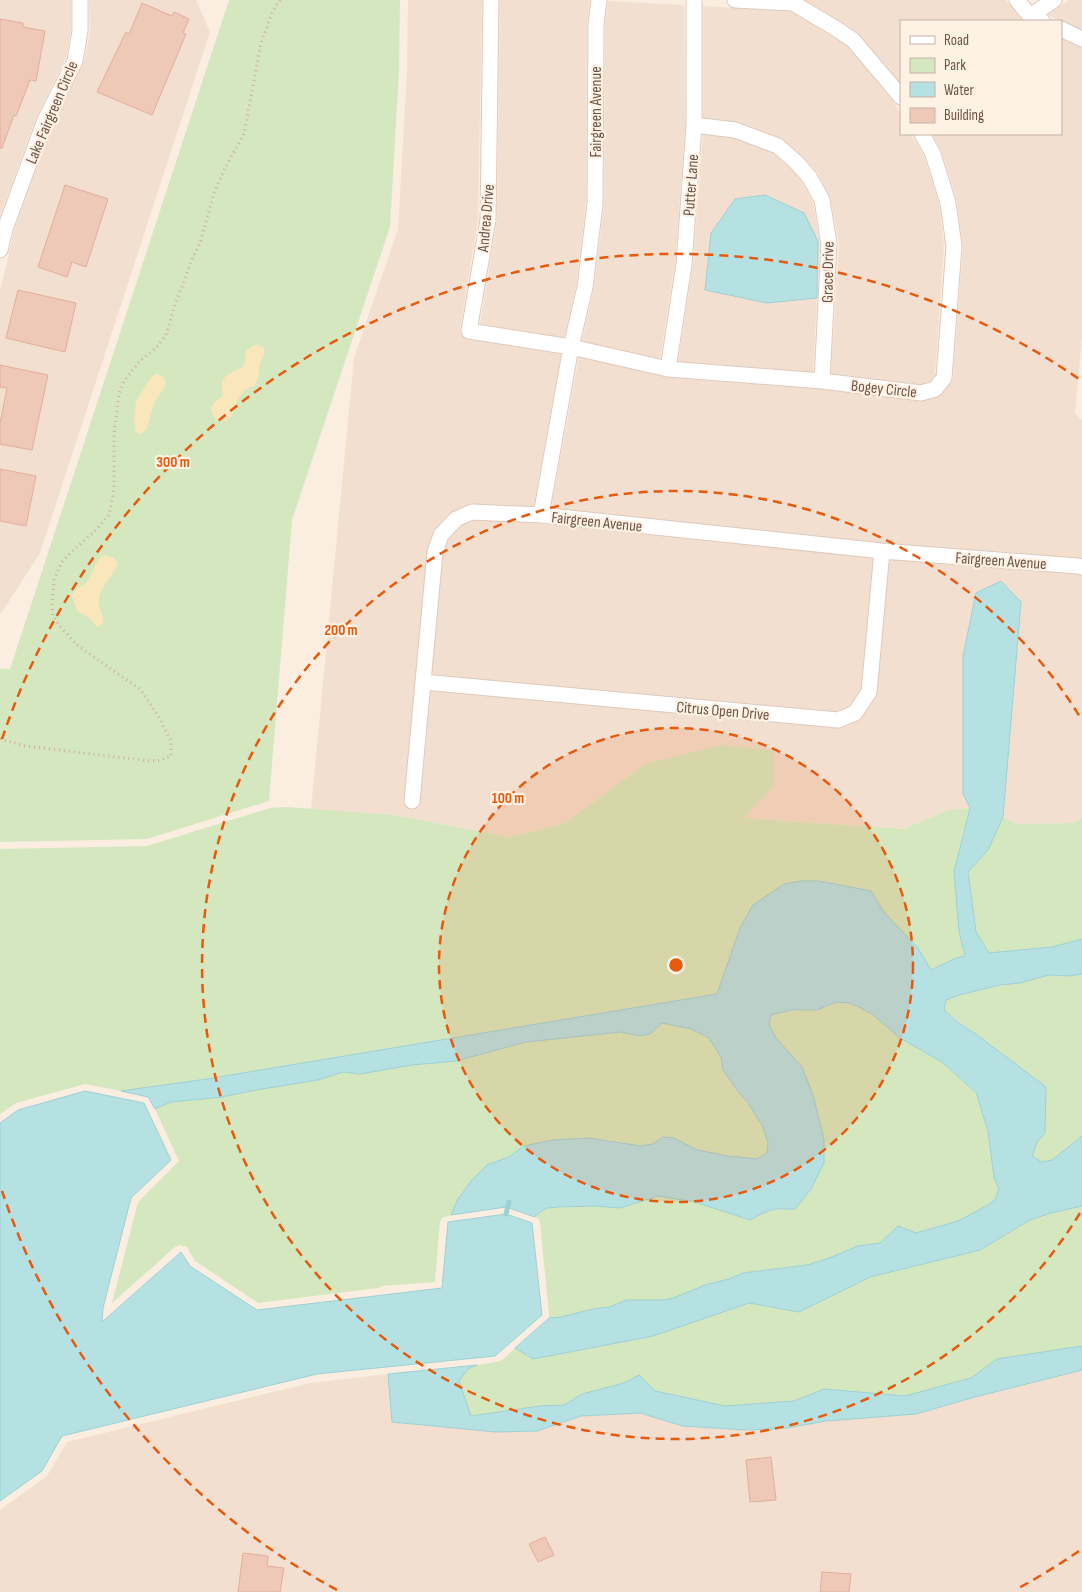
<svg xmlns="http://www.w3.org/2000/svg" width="1082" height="1592" font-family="'Sofia Sans Condensed',sans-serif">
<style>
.residential{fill:#f2dfcf}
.green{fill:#d4e7bf}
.sand{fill:#fae6bb}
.water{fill:#b6e1e3;stroke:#9cd1d5}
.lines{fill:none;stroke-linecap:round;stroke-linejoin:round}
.stream{stroke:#9cd1d5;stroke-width:5}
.building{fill:#efc9b8;stroke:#e1ae9a}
.street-casing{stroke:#dfc9bc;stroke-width:17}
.path{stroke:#d4ac9c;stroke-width:3;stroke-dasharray:1 4;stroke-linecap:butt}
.street{stroke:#fff;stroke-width:15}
.ring{fill:none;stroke:#e8590c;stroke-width:2.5;stroke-dasharray:9 6}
.labels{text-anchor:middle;stroke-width:4.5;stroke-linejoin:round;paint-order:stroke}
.street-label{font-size:16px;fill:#715348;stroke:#fef2e5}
.centre{fill:#e8590c;stroke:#fef2e5;stroke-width:2.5}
.ring-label{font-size:15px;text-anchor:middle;font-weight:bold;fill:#e8590c;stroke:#fef2e5;stroke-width:4.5;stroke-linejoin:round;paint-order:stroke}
</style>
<rect width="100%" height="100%" fill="#fbeee0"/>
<path class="residential" d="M0,0h71v30l-5,28 -30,60 -36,98z
M89,0h107l14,32 -170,521 -38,59 -2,1v-322l14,-60 39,-108 31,-61 6,-31z
M408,0h74l-4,219 -18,111 8,9 93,15 -30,168 17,3 31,-168 79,18 18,3 145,11 99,12 18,-4 4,-3 11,-15 10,-132 -6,-46 -16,-51 -9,-16h129v-96l21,10v290l-7,75 7,7v398l-10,5 -54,1 -15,-7 18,-215 -58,192 7,14 -21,2 -46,19 -160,-11 31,-33 -129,-21 -80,59 -56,14 -115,-22 -83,-6 43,-451 44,-129 9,-158z
M500,0h90l-3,23 -1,181 -10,81 -12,53 -84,-14 17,-104z
M804,0h202l18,21h-123v63l-41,-49 -20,-14z
M1069,0h13v30l-35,-15z
M608,1l76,4 1,120 -10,138 -15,96 -78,-18 12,-53 10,-83 1,-180z
M703,6l87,5 40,23 16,11 47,56 8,14v19h10l13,22 15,48 5,42 -9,129 -6,8 -9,2 -89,-11 8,-130 -9,-47 -12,-24 -15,-16 -19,-16 -46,-19 -35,-4z
M703,134l29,3 41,16 17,15 12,14 11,21 7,41 -2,37v-40l-51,62 50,-5 -4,74 -135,-10 15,-98z
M1082,1370v222h-1082v-82l47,-34 20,-34 243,-59 78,-9 4,48 104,10 41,-1 44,-15 59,-3 43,13 63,4 41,-2 39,-7 90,-7 59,-17z"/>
<path class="green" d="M229,0h171l-1,71 -9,156 -98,293 -23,281 -122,38 -147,3v-173h10z
M721,745l53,6v34l-30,33 159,11 46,-19 21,-2 -8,28 -3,95 6,25 -9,2 -25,12 -13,-22 -34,-36 -13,-21 -20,-3 -98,17 -13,23 -22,66 -511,85 -86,12 -36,-7 -69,19 -16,11v-265l147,-3 123,-38 17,-1 107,8 115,22 56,-14 80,-59z
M1003,817l15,7 54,-1 10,-5v121l-30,8 -63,6 -13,-21 -8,-60 20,-22z
M1082,974v162l-30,24 -10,2 -10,-6 5,-14 8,-9 -47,-82 -54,-41 2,-10 13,-5 41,-10 20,-2 29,-8 18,1z
M837,1002l12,1 10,4 13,7 28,24 42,24 33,31 13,38 6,46 5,12 -4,11 -7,5 -30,16 -42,12 -18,-7 -18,17 -22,3 -29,12 -22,7 -64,8 -14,6 -24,6 -29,12 -11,3h-38l-18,7 -16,2 -32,8 -12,1v-4l-9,-91 -1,-4 -4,-2 1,-2 11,-7 85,-3c8,-4 17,-8 26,-9 28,-2 65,16 92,24l13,-7 11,-4 10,1 19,-11 8,-10 5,-11 -14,-111 -26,-29 -7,-13 2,-10c14,-6 29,-4 43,-5 8,-1 16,-5 23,-8z
M662,1023l29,6 18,9 12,19 2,13 16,23 7,7 16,25 6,18 -1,10 -10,6 -29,-3 -31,-6 -23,-12h-11l-10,6 -12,2 -33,-6 -84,6 -15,11 -22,8 -15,15 -14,19 -7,16 -9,3 -2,4 -5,60 -52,4 -5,2 -120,15 -63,-42 -8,-14 -7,-2 -5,2 -63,56 26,-101 41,-41 -24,-52 16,-7 51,-5 34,-7 62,-10 25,-8 17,2 52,-9 44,-4 70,-19 95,-10 19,4 10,-2z
M1082,1206v140l-84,13 -27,19 -66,18 -81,-7 -30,12 -69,5 -70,-15 -16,-16 -15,8 -42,11 -18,11 -24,1 -70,10 -12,-35 10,-12 9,-4 24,-4 14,-13 18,11 120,-23 96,-33 50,9 71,-35 110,-27 50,-30 21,-7z"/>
<path class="sand" d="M254,345l9,2 2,5 -5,11 -1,11 -4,12c-27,5 -14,40 -38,35 -11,-13 -5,-18 6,-25 0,-4 -2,-8 -1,-12 1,-11 15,-12 21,-18l2,-6 1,-9z
M156,374l5,1 4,4v7l-11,17 -7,26 -7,5 -4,-2 -1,-2 -1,-13 2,-16 15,-24z
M105,555l9,3 4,5c-4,13 -17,22 -19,35 -2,10 7,17 3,27l-5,2 -9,-10 -11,-6 -5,-15c3,-10 12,-9 17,-17 6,-9 5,-20 16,-24z"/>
<path class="water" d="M765,195l39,18 14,28 -1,57 -50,5 -62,-13 6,-57 24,-34z
M1001,581l20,21 -18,215 -15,33 -20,22 8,60 13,21 63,-6 30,-8v35l-14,2 -19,-1 -29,8 -20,2 -41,10 -13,5 -2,10 14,12 19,13 69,52 -1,46 -8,9 -5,14 10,6 10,-2 30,-24v70l-31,7 -21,7 -50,30 -110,27 -71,35 -50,-9 -96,33 -120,23 -18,-11 34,-30 12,-1 32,-8 16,-2 18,-7h38l11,-3 29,-12 24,-6 14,-6 64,-8 22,-7 29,-12 22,-3 18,-17 18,7 42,-12 30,-16 7,-5 4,-11 -5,-12 -6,-46 -12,-38 -34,-31 -42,-24 -28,-24 -13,-7 -10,-4 -12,-1 -20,8h-26l-20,5 -2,10 7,13 26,29 11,28 11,44v24l-13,26 -16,20h-21l-11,4 -13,7 -55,-18 -37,-6 -38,12 -25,-2 -35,1 -13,1 -11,7 -1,2 -29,-10 -55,8 7,-16 14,-19 15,-15 22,-8 15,-11 29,-6 36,-2 52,8 12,-2 10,-7 11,1 23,12 31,6 29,3 10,-6 1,-10 -6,-18 -16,-25 -7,-7 -16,-23 -2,-13 -12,-19 -18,-9 -29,-6 -12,11 -10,2 -19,-4 -95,10 -70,19 -44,4 -52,9 -17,-2 -25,8 -62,10 -34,7 -51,5 -16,7 -7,-12 -27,-6 86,-12 510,-85 23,-66 13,-23 31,-21 17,-3h18l52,10 13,21 34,36 13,22 25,-12 9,-2 -6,-25 -5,-59 16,-64 -7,-14v-138l13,-63z
M85,1091l59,12 27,57 -40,38 -28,110 -1,14 79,-70 9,14 67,44 185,-22 6,-66 58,-8 26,9 10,92 -47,41 -178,18 -255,62 -20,35 -42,30v-378l18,-13z
M1082,1346v24l-107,27 -59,17 -90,7 -39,7 -41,2 -63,-4 -43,-13 -59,3 -44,15 -41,1 -104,-10 -4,-48 89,-9 -9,4 -9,12 12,35 69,-10 24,-1 18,-11 42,-11 15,-8 16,16 70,15 69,-5 30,-12 81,7 66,-18 26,-19z"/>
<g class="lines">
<path class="stream" d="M506,1214l3,-12"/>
</g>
<path class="building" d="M142,3l30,13 2,-4 15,7 -6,14 3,1 -34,81 -55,-23 29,-60 3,2z
M0,19l23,4v4l22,4 -9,50 -6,-1 -14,36 -2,-1 -12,33h-2z
M65,185l43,14 -22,68 -14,-5 -5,15 -29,-10z
M18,290l58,13 -11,49 -59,-14z
M0,365l48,10 -16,75 -32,-6v-21l7,-35 -7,-1z
M0,469l36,7 -10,50 -26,-5z
M771,1457l5,43 -26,2 -4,-42z
M545,1537l9,18 -16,7 -9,-18z
M243,1553l25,3 -1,10 17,2 -4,24h-42z
M822,1572l29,2 -2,18h-29z"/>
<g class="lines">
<g class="street-casing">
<path id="street" d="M491,0l-3,220 -19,111 102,16 97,22 154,12 99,12 14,-4 9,-11 10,-132 -6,-43 -15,-49 -11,-20
M735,0l58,3 42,25 18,12 48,57
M1017,0l13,16 12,5
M1030,16l24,-16
M1061,29l21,10
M694,125l41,5 43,16 19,17 13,15 12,22 7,44 -7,137
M0,250l5,-21 40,-109 30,-59 5,-30v-31
M668,369l16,-105 10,-139v-125
M541,515l30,-168 14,-60 10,-83 1,-180 3,-24
M423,682l415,38 17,-7 14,-21 13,-141
M412,801l23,-249 6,-17 15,-16 16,-7 69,3 341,36 196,15 4,1"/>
</g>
<path class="path" d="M0,739l25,7 126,15h6l14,-5v-15l-14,-27 -16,-24 -64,-45 -18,-20 -6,-9 -1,-9 2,-27 8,-18 6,-7 27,-24 14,-16 5,-26v-55l5,-40 5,-13 6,-8 10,-12 17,-14 9,-12 9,-30 18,-48 7,-14 14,-50 11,-25 19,-34 17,-91 11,-30 8,-13"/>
<use href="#street" class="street"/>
</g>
<circle cx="676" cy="965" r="237" fill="#e8590c" fill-opacity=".12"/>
<g class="ring">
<circle cx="676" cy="965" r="237"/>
<path d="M1080 1213A474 474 0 1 1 1080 717"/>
<path d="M1079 1551A711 711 0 0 1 1015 1590M337 1590A711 711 0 0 1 2 1191M2 739A711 711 0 0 1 1079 379"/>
</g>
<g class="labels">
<g class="street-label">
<text transform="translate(51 112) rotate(-67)" y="6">Lake Fairgreen Circle</text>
<text transform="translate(595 112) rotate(-90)" y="6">Fairgreen Avenue</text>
<text transform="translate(690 185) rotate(-86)" y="6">Putter Lane</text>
<text transform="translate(485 218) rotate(-85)" y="6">Andrea Drive</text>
<text transform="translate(827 272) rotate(-89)" y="6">Grace Drive</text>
<text transform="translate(884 388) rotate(6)" y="6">Bogey Circle</text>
<text transform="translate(597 521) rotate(6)" y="6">Fairgreen Avenue</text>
<text transform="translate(1001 560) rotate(4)" y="6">Fairgreen Avenue</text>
<text transform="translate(723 710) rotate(5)" y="6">Citrus Open Drive</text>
</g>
</g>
<circle cx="676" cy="965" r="8" class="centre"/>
<g class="ring-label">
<text x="173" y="467">300 m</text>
<text x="341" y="635">200 m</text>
<text x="508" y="803">100 m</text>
</g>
<rect x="900" y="20" width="162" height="115" fill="#fef2e5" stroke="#c6b2a6"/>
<rect x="910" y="36" width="25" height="8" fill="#ffffff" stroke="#c6b2a6"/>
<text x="944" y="45" font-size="15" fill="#715348">Road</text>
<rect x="910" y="58" width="25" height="15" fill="#d4e7bf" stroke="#c6b2a6"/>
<text x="944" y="70" font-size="15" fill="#715348">Park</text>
<rect x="910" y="82" width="25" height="15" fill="#b6e1e3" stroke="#c6b2a6"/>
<text x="944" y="95" font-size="15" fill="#715348">Water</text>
<rect x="910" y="108" width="25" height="15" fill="#efc9b8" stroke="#c6b2a6"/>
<text x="944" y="120" font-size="15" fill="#715348">Building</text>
</svg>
